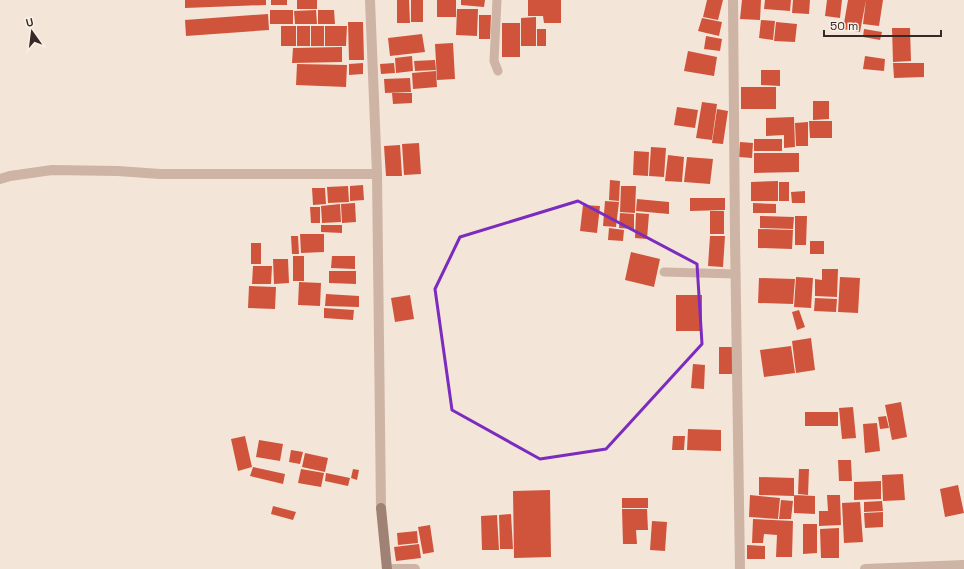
<svg xmlns="http://www.w3.org/2000/svg" width="964" height="569" font-family="'Space Grotesk',sans-serif">
<style>
.building{fill:#d0543b}
.lines{fill:none;stroke-linecap:round;stroke-linejoin:round}
.lane{stroke:#cdb4a4;stroke-width:9}
.street{stroke:#cdb4a4;stroke-width:10}
.secondary{stroke:#a08275;stroke-width:10}
.marked{fill:none;stroke:#7b2cbf;stroke-width:3;stroke-linejoin:round}
</style>
<rect width="100%" height="100%" fill="#f4e5d9"/>
<path class="building" d="M185,0h81v5l-81,3z
M271,0h16v5h-16z
M297,0h20v9h-20z
M397,0h12l1,23h-13z
M411,0h12v22h-12z
M437,0h19v17h-19z
M461,0h24l-1,7 -23,-2z
M528,0h33v23h-17l-1,-7h-15z
M707,0h16l-5,20 -15,-3z
M742,0h19l-1,20 -20,-1z
M765,0h26l-1,11 -26,-2z
M793,0h17l-1,14 -17,-1z
M827,0h15l-2,18 -15,-2z
M848,0h18l-6,32 -17,-3z
M866,0h17l-4,26 -16,-2z
M457,9h21l-1,27 -21,-1z
M270,10h23v14h-23z
M316,10l1,14h-22l-1,-13z
M318,10h16l1,14h-17z
M268,14l1,16 -83,6 -1,-16z
M479,15h12l-1,24h-11z
M536,17v29h-15v-28z
M702,18l20,4 -3,14 -21,-5z
M761,20l14,1 -2,19 -14,-2z
M348,22h15l1,38h-15z
M776,22l21,2 -2,18 -21,-1z
M502,23h18v34h-18z
M281,26h15v20h-15z
M297,26h13v20h-13z
M311,26h13v20h-13z
M325,26h22l-1,20h-21z
M892,28h18l1,33 -18,1z
M537,29h9v17h-9z
M864,29l18,3 -2,8 -17,-3z
M422,34l3,18 -35,4 -2,-18z
M706,36l16,3 -2,12 -16,-2z
M453,43l2,36 -18,1 -2,-36z
M342,47v15l-50,1 1,-15z
M688,51l29,6 -3,19 -30,-5z
M412,56l1,15 -17,2 -1,-15z
M865,56l20,3 -1,12 -21,-2z
M435,60l1,10 -21,1 -1,-10z
M363,63v11l-14,1v-11z
M394,63l1,10 -14,1 -1,-10z
M893,63h31v14l-30,1z
M297,64l50,1 -1,22 -50,-2z
M761,70h19v16l-19,-1z
M436,71l1,16 -24,2 -1,-16z
M410,78l1,14 -26,1 -1,-14z
M741,87h35v22h-35z
M392,93h20v10l-19,1z
M813,101h16v18l-16,1z
M702,102l15,2 -5,36 -16,-2z
M677,107l21,3 -3,18 -21,-3z
M717,109l11,2 -5,33 -11,-1z
M794,117l1,30 -11,1v-13l-18,1v-18z
M809,121h23v17h-22z
M808,122v24h-12l-1,-23z
M754,139h28v12h-28z
M740,142l13,1 -1,15 -13,-1z
M419,143l2,31 -17,1 -2,-31z
M400,145l2,31h-16l-2,-30z
M651,147l15,1 -2,29 -15,-1z
M634,151l15,1 -1,24 -15,-1z
M754,153h45v19l-45,1z
M668,155l16,2 -2,25 -17,-1z
M687,157l26,2 -3,25 -26,-2z
M610,180l10,1 -1,20 -10,-1z
M778,181v20h-27v-19z
M779,182h10v19h-10z
M363,185l1,15 -14,1v-15z
M348,186l1,16 -21,1 -1,-16z
M621,186h15l-1,27 -15,-1z
M312,188h13l1,16 -13,1z
M805,191v12h-13l-1,-11z
M690,198h35v12l-35,1z
M637,199l32,3v12l-33,-3z
M605,201l14,1 -3,25 -13,-1z
M355,203l1,19 -14,1 -1,-19z
M753,203l23,1v9h-23z
M340,204l1,18 -19,1 -1,-17z
M583,205l17,1 -3,27 -17,-2z
M310,207h10v16h-9z
M710,211h14v23h-14z
M620,213l14,1v15l-15,-1z
M636,213l13,1 -2,25 -12,-1z
M760,216l34,1 -1,12 -33,-1z
M795,216h12l-1,29h-11z
M321,225h21v8l-21,-1z
M609,228l15,2 -1,11 -15,-1z
M758,229l35,1 -1,19 -34,-1z
M300,234h24v18l-23,1z
M291,236h7l1,18h-7z
M710,236h15l-2,31 -15,-1z
M810,241h14v13h-14z
M251,243h10v21h-10z
M631,252l29,7 -6,28 -29,-7z
M293,256h11v25h-11z
M332,256h23v13l-24,-1z
M273,259h15l1,24 -15,1z
M253,266h19l-1,18h-19z
M822,269h16l-1,28 -22,-1v-17l7,1z
M329,271h27v13l-27,-1z
M796,277l17,1 -2,30 -17,-1z
M840,277l20,1 -2,35 -20,-1z
M759,278l36,1 -2,25 -35,-1z
M299,282l22,1 -1,23 -22,-1z
M249,286l27,1 -1,22 -27,-1z
M326,294l33,2v11l-34,-1z
M410,295l4,24 -19,3 -4,-24z
M676,295h26v36h-26z
M815,298l22,1 -1,13 -22,-1z
M324,308l30,2 -1,10 -29,-2z
M799,310l6,17 -8,3 -5,-18z
M811,338l4,32 -19,3 -4,-32z
M791,346l4,27 -31,4 -4,-27z
M719,347h15v27h-15z
M693,364l12,1 -1,24 -13,-1z
M901,402l6,35 -15,3 -7,-35z
M853,407l3,31 -14,1 -3,-31z
M805,412h33v14h-33z
M886,416l3,12 -9,1 -2,-12z
M877,423l3,28 -15,2 -2,-29z
M688,429l33,1v21l-34,-1z
M245,436l7,31 -14,4 -7,-32z
M673,436h12l-1,14h-12z
M259,440l24,4 -3,17 -24,-4z
M291,450l12,2 -3,12 -11,-2z
M305,453l23,5 -3,14 -23,-5z
M838,460h13l1,21h-13z
M253,467l32,7 -2,10 -33,-8z
M301,469l23,4 -3,14 -23,-4z
M353,469l6,1 -2,10 -6,-2z
M799,469h10l-1,26 -10,-1z
M326,473l24,5 -2,8 -23,-5z
M903,474l2,26 -22,1 -1,-26z
M759,477l35,1v18l-35,-1z
M881,481v18l-27,1v-18z
M958,485l6,28 -19,4 -5,-28z
M550,490l1,67 -37,1 -1,-67z
M750,495l30,3 -2,21 -29,-2z
M794,495l21,1v18l-21,-1z
M827,495h13l1,30 -22,1v-15h9z
M622,498h26v10h-26z
M781,500l12,1 -2,18h-12z
M882,501l1,10 -19,1v-10z
M860,502l3,40 -19,1 -2,-40z
M273,506l23,6 -3,8 -22,-6z
M622,509h25l1,21h-12l1,14h-14z
M883,512v15l-18,1 -1,-15z
M511,514l2,35h-13l-1,-34z
M497,515l2,35h-17l-1,-34z
M753,519l40,2 -1,36h-16l1,-22 -13,-1 -1,9h-11z
M652,521l15,1 -2,29 -15,-1z
M803,524h14v29l-14,1z
M430,525l4,27 -11,2 -5,-27z
M839,528v30h-18l-1,-29z
M417,531l1,12 -20,2 -1,-12z
M419,544l2,14 -25,3 -2,-14z
M747,545l18,1v13h-18z"/>
<g class="lines">
<path class="lane" d="M497,0l-3,61 4,10
M664,272l72,2"/>
<path class="street" d="M370,0l7,174 4,334
M733,0l2,237 5,332
M0,179l10,-3 42,-6 66,1 42,3h217
M387,569h28
M865,569l99,-4"/>
<path class="secondary" d="M381,508l6,61"/>
</g>
<path class="marked" d="M578,201l119,63 5,80 -96,105 -66,10 -88,-49 -17,-121 25,-52z"/>
<g transform="translate(32 32) rotate(346)" stroke="#fbf0e6" stroke-width="3" paint-order="stroke">
<path d="M0-3L7 15L0 10L-7 15Z" fill="#372a26"/>
<text y="-6" font-size="11" font-weight="bold" text-anchor="middle" fill="#372a26">U</text>
</g>
<path d="M824 30v6h117v-6" fill="none" stroke="#372a26" stroke-width="2"/>
<text x="830" y="30" font-size="12" fill="#372a26" stroke="#fbf0e6" stroke-width="3" paint-order="stroke">50 m</text>
</svg>
